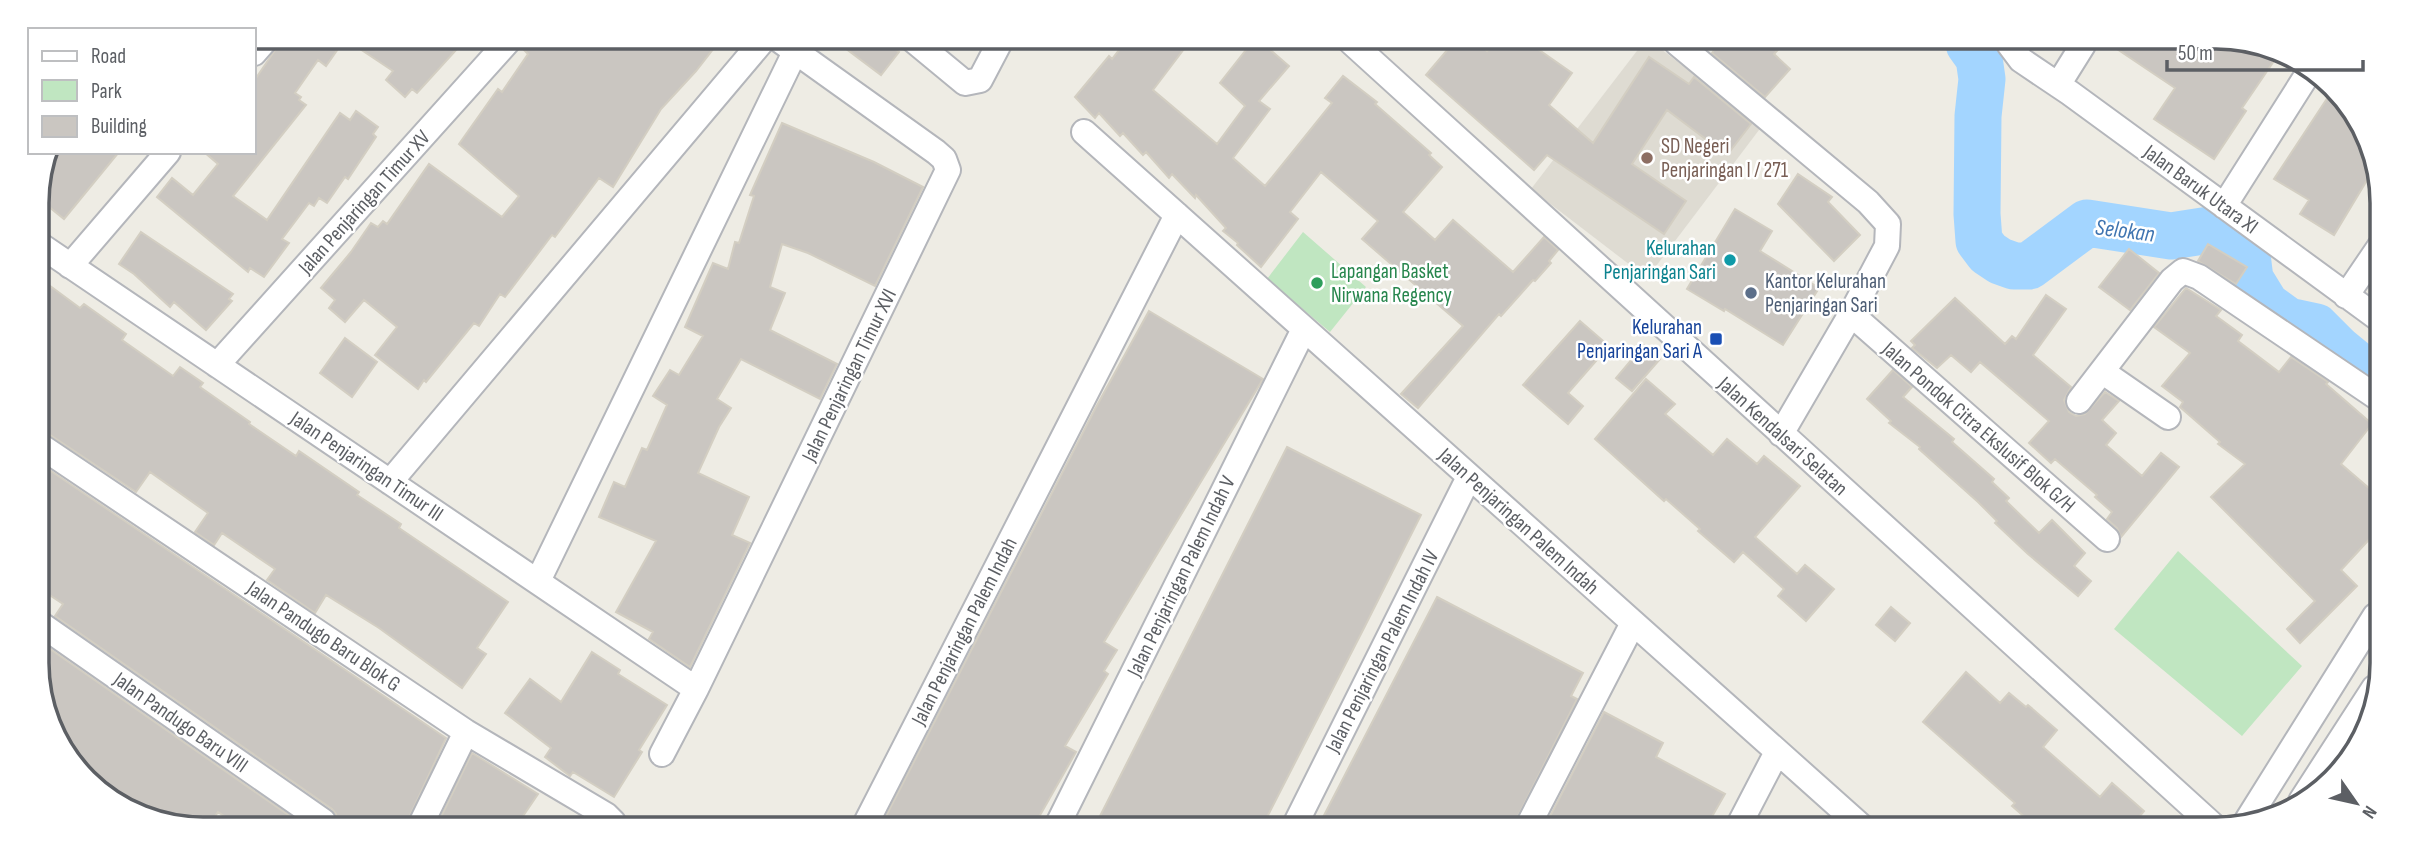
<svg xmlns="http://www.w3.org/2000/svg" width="2419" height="866" font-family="'Sofia Sans Condensed',sans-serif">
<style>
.education{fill:#dedbd2}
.green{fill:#c0e6c1}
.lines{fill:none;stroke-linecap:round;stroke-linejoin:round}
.river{stroke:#a3d5ff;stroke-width:47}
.building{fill:#cac6c1;stroke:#d3cec2;stroke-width:2}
.minor-casing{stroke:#b4b6bb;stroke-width:28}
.minor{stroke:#fff;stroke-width:24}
.education-dot{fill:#8d6e63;stroke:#fff;stroke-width:2.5}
.culture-dot{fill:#0f9aa8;stroke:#fff;stroke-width:2.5}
.leisure-dot{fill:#2e9e5b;stroke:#fff;stroke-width:2.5}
.service-dot{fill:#5c6f8a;stroke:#fff;stroke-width:2.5}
.transit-dot{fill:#1a4fb4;stroke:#fff;stroke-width:2.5}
.labels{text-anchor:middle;stroke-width:5;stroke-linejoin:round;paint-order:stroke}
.education-label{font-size:21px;fill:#785e54;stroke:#fff;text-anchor:start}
.street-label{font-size:21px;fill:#5c5f64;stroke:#fff}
.culture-label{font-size:21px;fill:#0d838f;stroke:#fff;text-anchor:end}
.leisure-label{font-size:21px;fill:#27864d;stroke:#fff;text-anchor:start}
.service-label{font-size:21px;fill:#4e5e75;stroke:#fff;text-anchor:start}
.transit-label{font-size:21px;fill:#164399;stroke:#fff;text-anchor:end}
.water-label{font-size:23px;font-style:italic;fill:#4075b1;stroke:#fff}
.rim{fill:none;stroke:#5c5f64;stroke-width:3.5}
</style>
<rect width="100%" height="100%" fill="#eeece4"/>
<path class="education" d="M1643,43h10l109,83 -115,152 -116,-89z"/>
<path class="green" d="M1303,232l63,55 -36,45 -63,-53z
M2178,551l124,115 -60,70 -128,-107z"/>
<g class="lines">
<path class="river" d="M1969,44l10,14 3,21 -4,37 -1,98 2,27 9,12 12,8 14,5h15l58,-43 84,13 45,-7 16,6 14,12 4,32 16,26 22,16 28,6 23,23 39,32"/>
</g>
<path class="building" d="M284,37l183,1 -50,55 -5,-4 -7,8 -19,-17 7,-9 -48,-32 -19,27 -8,-6 -23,33 6,4 -2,3 7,5 -73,91 34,24 73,-107 10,7 6,-9 22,16 -5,7 3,3 -28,42 -3,-2 -18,26 -8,-5 -5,8 -5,-3 -27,36 7,4 -25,34 -14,-9 -2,4 -91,-75 15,-19 21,17 25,-31 -14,-12h50v-71z
M525,38l196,1 -25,32 -35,38 -48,78 -14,-9 -44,59 -3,-2 -47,62 -5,-3 -21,32 -5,-3 -48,59 -2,-2 -6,9 -43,-34 22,-28 -33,-27 -19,22 -16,-14 6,-8 -14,-12 30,-36 20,-29 7,4 5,-6 4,3 42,-60 73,53 17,-21 -60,-52 39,-55 4,3 26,-38 -6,-6z
M833,39l50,1 16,12 -18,23z
M1126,41h64l-37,49 64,54 28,-38 -25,-23 33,-42h7l29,25 -30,35 11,8 -37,49 32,28 67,-83 -7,-5 18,-22 34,26 -2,2 56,49 -2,2 13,12 -39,45 32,28 18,-20 60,52 31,-35 14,13 -9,11 2,2 -16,18 -2,-1 -32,36 -2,-2 -81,94 -17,-14 62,-68 -101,-87 16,-18 -57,-49 -31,40 8,7 -37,48 -24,-22 1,-2 -15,-12 3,-3 -30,-33 -1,3 -23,-24 -3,4 -23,-26 -3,3 -20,-22 -3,3 -21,-23 -4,5 -20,-21 34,-41 3,3z
M1454,42h23l10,9 8,-9h40v5l37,26 -23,32 44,38 56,-86 40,27 5,-7 57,47 -24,31 -60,-45 -35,54 54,37 -22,33 -117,-79 -13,15 -108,-95z
M1719,43h65l-10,11 16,15 -25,28 -53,-44z
M2111,45h152l15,10 -36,53 4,3 -32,48 -60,-40 21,-31z
M2334,88l7,6 34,73 -41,68 -34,-21 9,-14 -35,-21z
M782,123l92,39 49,25 -48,99 -67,-33 -26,-9 -12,43 15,6 -15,37 67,34 -17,35 -79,-40 -24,40 14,9 -12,19 -21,46 51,24 -17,38 18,8 -60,124 -41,-28 4,-7 -37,-20 40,-71 -57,-24 15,-35 11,5 17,-39 5,2 20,-45 -14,-9 17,-26 9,5 24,-39 -18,-9 28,-64 15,6 7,-27 4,1 15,-47 -4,-1z
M48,152h71l-55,67 -27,-22z
M1798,174l34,23 -4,5 32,33 -26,26 -56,-57z
M1735,209l37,22 -12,20 59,37 -36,57 -58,-36 -1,2 -37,-22z
M141,232l92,62 -4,5 3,2 -26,29 -32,-28 -4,5 -36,-33 -15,-10z
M2208,244l39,23 -11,17 -38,-23z
M2129,249l30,24 -29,37 -31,-23z
M38,277l42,31 4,-4 42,30 -4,6 51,36 7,-9 23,16 -3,4 50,35 -1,2 47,32 3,-5 60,41 -2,3 44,29 -2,4 109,74 -31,46 9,6 -24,34 -83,-60 -53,-33 -11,18 -48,-33 8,-11 -53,-36 -8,12 -19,-13 13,-19 -58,-41 -14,20 -89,-59 -9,-3z
M2186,288l35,22 -5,6 26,19 -4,6 41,31 12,-15 37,25 -2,2 46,40 -31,40 36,31 -1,37 -35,38 16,16 -57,57 -13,-14 28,-28 -104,-104 34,-33 -27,-20 2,-2 -40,-35 3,-5 -21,-16 28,-33 -36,-26z
M2046,295l20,14 -33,46 38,32 -7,13 5,12 7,4 9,-2 20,-22 14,9 -17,19 14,13 -10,12 36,31 19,-23 18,14 -58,70 -4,-9 -10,-9 5,-7 -17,-15 2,-2 -42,-36 -4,4 -22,-20 20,-22 -69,-59 -9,10 -20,-17 -14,13 -25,-20 3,-3 -4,-4 44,-43 50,46 7,-8 4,3z
M1149,311l114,68 -159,263 13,8 -13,21 4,3 -43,72 11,6 -41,72h-153l213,-415z
M1580,321l29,25 -41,47 15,13 -15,18 -45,-39z
M345,338l32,24 -25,35 -32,-24z
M1644,345l16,14 -28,32 -16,-13z
M1893,370l19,17 -9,10 51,42 -2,3 42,37 -2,3 17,16 -3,3 33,32 13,-13 33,33 -11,13 17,15 -13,15 -50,-42 -33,-31 2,-2 -19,-19 -59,-53 1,-2 -31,-24 2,-2 -24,-22z
M1646,379l29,25 -10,10 48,41 14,-16 30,25 7,-8 36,30 -45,51 42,37 8,-9 29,24 -28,32 -28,-25 6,-7 -41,-37 -9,10 -36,-31 2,-2 -34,-30 -2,2 -69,-62z
M1287,447l134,68 -57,113 -101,197 -167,-1z
M39,463l407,275 -39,84 -69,-1 -2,-7 -4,-5 -277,-193 8,-12 -24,-16z
M1437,597l146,76 -12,23 6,3 -64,127 -194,-1z
M1891,607l19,16 -15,18 -19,-16z
M40,642l257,179h-66l-13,-9 -6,9h-62l-72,-48 -38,-78z
M592,652l28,18 -2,4 49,31 -28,45 3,2 -28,45 -41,-25 -3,4 -25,-19 6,-9 -46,-35 25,-34 31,23z
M1966,672l34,31 9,-10 17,14 2,-2 29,25 -14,17 57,50 12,-14 32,28 -15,18 -92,-1 -25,-22 3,-3 -92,-81z
M1604,712l59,31 -7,14 69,37 -19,33 -161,-1z
M472,753l66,41 -19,28h-71l-7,-5z"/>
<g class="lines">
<g class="minor-casing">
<path id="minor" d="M913,40l52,43 15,-3 21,-40
M1351,42l866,787
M1677,43l191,159 20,22 -1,22 -36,68 -70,120
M2009,44l12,16 49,33 309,226
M254,53l14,-16
M2058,85l25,-40
M1084,132l778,695
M2224,206l85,-134
M37,243l659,446
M70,266l98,-114
M2346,296l34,-50
M1851,314l256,225
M217,365l294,-327
M2103,372l65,45
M2079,401l93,-121 11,-9 16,6 179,121
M39,445l427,287 140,83 7,7
M390,482l374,-443
M538,581l257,-529
M39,623l284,198
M662,754l34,-65 252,-519 -4,-11 -8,-7 -158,-113
M2301,801l73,-113
M422,822l44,-90
M2246,822l129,-206
M866,823l311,-608
M1058,824l246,-495
M1295,825l174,-348
M1528,826l105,-203
M1738,827l39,-75"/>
</g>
<use href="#minor" class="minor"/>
</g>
<circle class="education-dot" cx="1647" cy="158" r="7"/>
<circle class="culture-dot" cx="1730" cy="260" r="7"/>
<circle class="leisure-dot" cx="1317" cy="283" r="7"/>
<circle class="service-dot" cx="1751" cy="293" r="7"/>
<rect class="transit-dot" x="1709" y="332" width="14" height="14" rx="3.5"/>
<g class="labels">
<g class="education-label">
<text x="1661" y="153">SD Negeri<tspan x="1661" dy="24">Penjaringan I / 271</tspan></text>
</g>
<g class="street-label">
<text transform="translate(2201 189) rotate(36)" y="7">Jalan Baruk Utara XI</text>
<text transform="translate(364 202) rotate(-48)" y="7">Jalan Penjaringan Timur XV</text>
<text transform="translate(849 375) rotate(-64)" y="7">Jalan Penjaringan Timur XVI</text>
<text transform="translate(1979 427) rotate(41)" y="7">Jalan Pondok Citra Ekslusif Blok G/H</text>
<text transform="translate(1783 436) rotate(42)" y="7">Jalan Kendalsari Selatan</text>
<text transform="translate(367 466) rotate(34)" y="7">Jalan Penjaringan Timur III</text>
<text transform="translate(1519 521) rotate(42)" y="7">Jalan Penjaringan Palem Indah</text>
<text transform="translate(1181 576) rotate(-64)" y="7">Jalan Penjaringan Palem Indah V</text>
<text transform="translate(964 631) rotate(-63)" y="7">Jalan Penjaringan Palem Indah</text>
<text transform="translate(324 636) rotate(34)" y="7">Jalan Pandugo Baru Blok G</text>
<text transform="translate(1382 651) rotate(-63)" y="7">Jalan Penjaringan Palem Indah IV</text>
<text transform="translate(181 722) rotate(35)" y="7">Jalan Pandugo Baru VIII</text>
</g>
<g class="culture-label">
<text x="1716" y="255">Kelurahan<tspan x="1716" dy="24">Penjaringan Sari</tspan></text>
</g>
<g class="leisure-label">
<text x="1331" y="278">Lapangan Basket<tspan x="1331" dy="24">Nirwana Regency</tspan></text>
</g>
<g class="service-label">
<text x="1765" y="288">Kantor Kelurahan<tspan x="1765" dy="24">Penjaringan Sari</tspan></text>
</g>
<g class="transit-label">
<text x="1702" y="334">Kelurahan<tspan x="1702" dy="24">Penjaringan Sari A</tspan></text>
</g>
<g class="water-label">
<text transform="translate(2125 230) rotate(7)" y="8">Selokan</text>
</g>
</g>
<path d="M0 0H2419V866H0ZM203 49H2216A154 154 0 0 1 2370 203V663A154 154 0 0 1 2216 817H203A154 154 0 0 1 49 663V203A154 154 0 0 1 203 49Z" fill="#fff" fill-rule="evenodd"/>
<path class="rim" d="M203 49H2216A154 154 0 0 1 2370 203V663A154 154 0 0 1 2216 817H203A154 154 0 0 1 49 663V203A154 154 0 0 1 203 49Z"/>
<rect x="28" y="28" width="228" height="126" fill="#ffffff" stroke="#bebfc1" stroke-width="2"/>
<rect x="42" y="51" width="35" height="10" fill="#ffffff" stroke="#bebfc1" stroke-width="2"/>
<text x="91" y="63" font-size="21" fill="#5c5f64">Road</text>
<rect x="42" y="80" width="35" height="21" fill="#c0e6c1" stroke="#bebfc1" stroke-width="2"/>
<text x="91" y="98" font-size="21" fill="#5c5f64">Park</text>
<rect x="42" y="116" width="35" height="21" fill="#cac6c1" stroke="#bebfc1" stroke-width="2"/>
<text x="91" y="133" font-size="21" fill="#5c5f64">Building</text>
<g transform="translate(2356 803) rotate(124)" stroke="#ffffff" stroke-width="5" paint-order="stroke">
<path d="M0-5L12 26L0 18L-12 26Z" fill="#5c5f64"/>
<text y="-10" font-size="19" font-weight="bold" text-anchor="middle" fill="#5c5f64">N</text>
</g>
<path d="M2167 60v10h196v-10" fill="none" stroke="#5c5f64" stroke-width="3.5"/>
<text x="2178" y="60" font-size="21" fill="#5c5f64" stroke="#ffffff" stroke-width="5" paint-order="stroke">50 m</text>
</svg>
